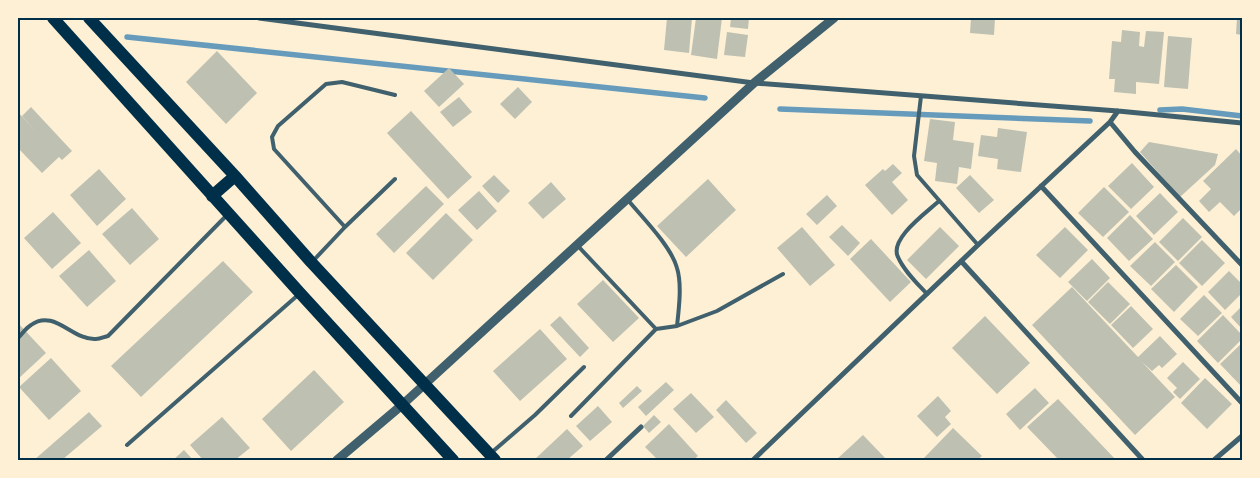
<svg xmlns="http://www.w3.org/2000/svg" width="1260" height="478" font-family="'Asap Condensed',sans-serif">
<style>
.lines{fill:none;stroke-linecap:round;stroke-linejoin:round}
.stream{stroke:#669bbc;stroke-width:5.5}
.building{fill:#bec0b2}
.service{stroke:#3f606c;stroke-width:4}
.minor{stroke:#3f606c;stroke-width:5}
.tertiary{stroke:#3f606c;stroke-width:9}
.primary{stroke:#003049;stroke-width:12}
.neatline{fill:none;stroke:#003049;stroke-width:2}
</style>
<rect width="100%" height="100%" fill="#fdf0d5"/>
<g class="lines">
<path class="stream" d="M127,37l578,61
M780,109l310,12
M1160,110l22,-1 60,7"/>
</g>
<path class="building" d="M667,18h25l-3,35 -25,-3z
M696,18h26l-5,41 -26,-4z
M731,18h18l-1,11 -18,-2z
M971,18h24l-1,17 -24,-2z
M1237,18h5v17l-6,-1z
M1122,30l18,2 -1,14 5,1 2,-16 18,1 -5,52 -23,-2v12l-22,-2 1,-13h-6l3,-38 9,1z
M727,32l21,3 -3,22 -21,-2z
M1168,36l24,2 -4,51 -24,-2z
M217,51l40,42 -31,31 -40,-42z
M449,68l15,16 -25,23 -15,-16z
M518,87l14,15 -17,17 -15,-15z
M459,97l13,15 -19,15 -13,-15z
M31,107l41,44 -10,9 -3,-3 -17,16 -24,-25v-36l18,20 -14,-16z
M411,111l61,66 -24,22 -61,-66z
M930,119l25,3 -2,18 21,3 -3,26 -12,-2 -2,17 -22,-3 2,-18 -13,-2z
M998,128l29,4 -6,40 -24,-3 1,-10 -20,-3 3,-21 16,2z
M1149,142l69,12 -3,11 -35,32 -40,-45z
M1236,149l6,7v52l-8,8 -14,-14 -11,10 -10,-11 12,-12 -8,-8z
M1132,163l22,24 -23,22 -23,-23z
M893,164l9,9 -10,9 16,18 -16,15 -27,-30 18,-16 2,2z
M99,169l27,30 -29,27 -27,-31z
M494,175l16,16 -12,12 -16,-17z
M970,175l24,25 -15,13 -23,-25z
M708,179l28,31 -50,47 -29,-31z
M551,182l15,17 -23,20 -15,-16z
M426,186l18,18 -50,49 -18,-19z
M1104,187l25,25 -26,25 -25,-24z
M479,191l18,20 -20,19 -19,-20z
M1160,193l18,19 -24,23 -18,-19z
M827,195l10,11 -20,19 -11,-11z
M132,208l27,31 -29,26 -28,-31z
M53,212l28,31 -29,26 -28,-31z
M446,213l27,27 -40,40 -27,-27z
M1130,215l23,24 -24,22 -22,-23z
M1183,218l19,19 -24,24 -19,-19z
M842,225l18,18 -12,13 -19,-19z
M802,227l33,38 -25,21 -33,-38z
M940,227l19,19 -33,33 -19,-19z
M1065,227l23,23 -28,28 -24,-23z
M871,239l40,43 -21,20 -40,-43z
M1202,240l23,23 -23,23 -23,-23z
M1155,242l20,20 -24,24 -21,-20z
M89,250l27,31 -29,26 -28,-31z
M1092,259l18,19 -23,23 -19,-19z
M223,261l30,31 -112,105 -30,-31z
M1176,265l22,22 -24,25 -23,-23z
M1229,271l13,13v9l-17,17 -17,-18z
M603,280l36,38 -26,24 -36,-38z
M1108,282l22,22 -20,20 -22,-22z
M1072,287l66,70 22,-21 17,18 -15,14 -3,-3 -7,6 -10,-9 33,35 -40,38 -103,-110z
M1204,295l18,18 -24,23 -18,-17z
M1131,306l22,23 -20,19 -22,-23z
M1242,306v23l-11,-12z
M1223,315l19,20v4l-24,24 -21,-22z
M560,316l29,32 -9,9 -30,-32z
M985,316l45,47 -33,31 -45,-46z
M18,323l28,30 -28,26z
M540,329l27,30 -47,42 -27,-30z
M1242,343v44l-22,-23z
M51,358l30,33 -32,29 -30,-33z
M1183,362l17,17 -20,20 -7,-7 4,-4 -10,-10z
M314,370l30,32 -53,49 -29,-32z
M1205,378l27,26 -25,25 -26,-26z
M666,382l8,8 -28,26 -8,-9z
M637,386l5,5 -19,17 -4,-5z
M1035,388l14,15 -29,27 -14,-16z
M691,393l23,24 -18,16 -23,-24z
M938,396l13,15 -6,6 6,7 -14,13 -20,-21z
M1058,399l58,61h-57l-32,-33z
M726,400l31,33 -11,10 -30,-33z
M598,406l14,16 -22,19 -14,-15z
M89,412l13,14 -40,34h-28z
M654,415l7,7 -12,11 -6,-7z
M222,417l28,31 -15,12h-32l-13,-15z
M669,424l29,32 -5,4h-35l-13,-13z
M953,428l29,28 -5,4h-55z
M567,429l16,17 -16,14h-31l-1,-1z
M863,435l24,25h-51z
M184,450l9,10h-20z"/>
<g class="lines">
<path class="service" d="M921,96l-7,60 3,19 61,70
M627,199c15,18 44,47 50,69 5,16 2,40 0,58
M345,227l50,-48
M577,245l79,84
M313,261l32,-34 -71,-78 -2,-12 6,-11 48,-42 16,-2 53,13
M927,294c-10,-11 -23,-23 -29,-37 -9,-18 28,-44 41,-56
M18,338c4,-4 8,-10 13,-13 23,-17 42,16 65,14 4,0 8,-2 12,-3l119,-121
M571,416l85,-87 21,-3 40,-15 66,-37
M127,445l171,-150
M491,453l44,-38 49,-48"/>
<path class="minor" d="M259,18l495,65 364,28 124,12
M1110,122l25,30 107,113
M1041,186l201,217
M961,261l182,199
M606,460l35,-33
M753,460l225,-215 132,-123 8,-11
M1214,460l28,-24"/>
<path class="tertiary" d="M337,460l65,-55 352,-322 80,-65"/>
<path class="primary" d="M53,18l247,275 153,167
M89,18l146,158 76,86 184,198
M212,196l23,-20"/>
</g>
<rect width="1260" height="478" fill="none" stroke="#fdf0d5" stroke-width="38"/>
<rect x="19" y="19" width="1222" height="440" class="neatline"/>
</svg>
